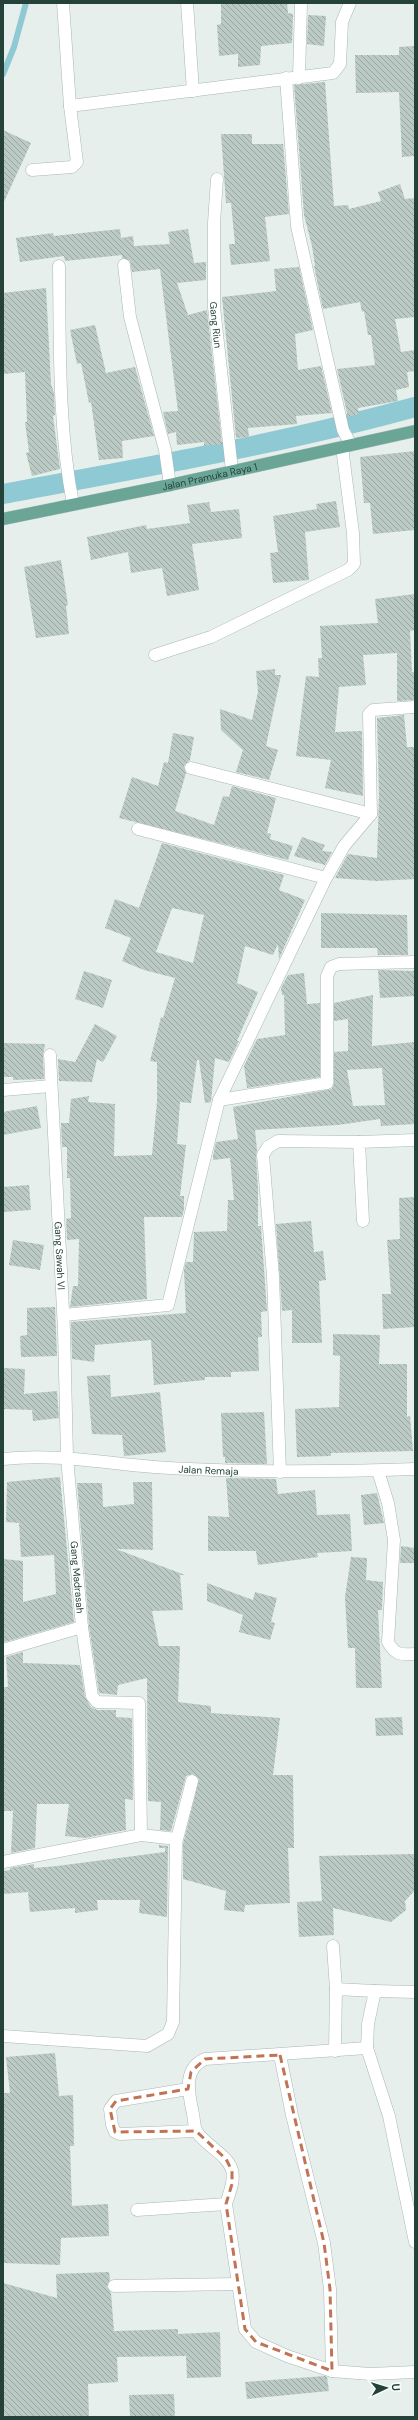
<svg xmlns="http://www.w3.org/2000/svg" width="418" height="2420" font-family="'DM Sans',sans-serif">
<style>
.lines{fill:none;stroke-linecap:round;stroke-linejoin:round}
.stream{stroke:#8ec9d4;stroke-width:6}
.canal{stroke:#8ec9d4;stroke-width:20}
.building{fill:url(#building-back-hatch);fill-rule:evenodd}
.minor-casing{stroke:#a8b8b2;stroke-width:13}
.major-casing{stroke:#c2cac8;stroke-width:13}
.minor{stroke:#fff;stroke-width:12}
.major{stroke:#6aa596;stroke-width:12}
.marked{fill:none;stroke:#c07456;stroke-width:3;stroke-dasharray:8 5;stroke-linejoin:round}
.labels{text-anchor:middle;stroke-width:3.5;stroke-linejoin:round;paint-order:stroke}
.street-label{font-size:10px;fill:#24423a;stroke:#f7fbf9}
</style>
<defs>
<pattern id="building-back-hatch" width="6" height="6" patternUnits="userSpaceOnUse"><rect width="6" height="6" fill="#bbcac4"/><path d="M-1 5l2 2M0 0l6 6M5-1l2 2" fill="none" stroke="#98a6a0"/></pattern>
</defs>
<rect width="100%" height="100%" fill="#e6efeb"/>
<g class="lines">
<path class="stream" d="M3,74l11,-27 12,-44"/>
<path class="canal" d="M3,494c138,-26 277,-50 412,-87"/>
</g>
<path class="building" d="M221,3h66l1,10 5,1 -1,29 -31,3 -1,19 -22,2v-13l-19,2 -2,-31 4,-1z
M308,15l18,1 -2,30 -17,-2z
M415,46v110l-13,1 -3,-65 -43,1 -1,-38h44v-8z
M325,82l9,124 14,-1 1,4 32,-8 -3,-9 22,-8 5,15 10,-1v119l-20,2 6,33 14,-2v21l-8,1 2,15 -13,3 2,11 -40,7 1,6 -11,3 -11,-48 38,-4 -4,-30h-3l-4,-24 -2,1 -2,-10 -37,7 -9,-43h1l-3,-20 -8,-31 -10,-130z
M3,130l28,13 -28,61z
M221,134h31v10h31l6,70 -24,3 5,44 -39,4 -2,-21h6l-4,-41h-5z
M120,229l1,9 12,-2 1,10 36,-2 -2,-12 20,-3 6,34 12,-1v18l-29,3 11,32 19,-5 15,134 -18,2v-4l-27,3 -1,-13 -8,2 -5,-22 15,-1 -18,-142 -28,3 -2,-11 -8,-3v-3l-57,6 -1,-5 -44,6 -4,-24 37,-5 1,3z
M299,267l14,63 -18,4 3,36 23,-4 11,47 -36,3 1,8 -49,4 1,9 -13,1 -14,-141 54,-6 -2,-22z
M46,288l5,96 3,9 1,22 -2,1 7,53 -28,7 -6,-23 3,-1 -4,-30h2l-2,-50 -22,2v-81z
M95,325l11,48 29,-6 19,69 -32,5 1,17 -24,2 -8,-58 -2,1 -8,-40 -4,1 -7,-34z
M415,451v79l-42,4 -3,-31h-6l-4,-46z
M336,501l4,26 -35,5 4,48 -36,3 -3,-30 8,-1 -5,-36 44,-7 -1,-5z
M209,502l2,10 28,-3 3,29 -50,6 7,46 -32,6 -5,-28 -31,5 -3,-21 -37,8 -4,-23 59,-12 1,4 43,-6 -3,-18z
M61,560l7,45 -2,1 3,28 -33,4 -12,-71z
M415,594v36l-5,1 2,41h3v28l-18,1v-48l-34,2 3,30 -27,2 -4,45 27,-1 1,65 -38,-8 6,-28 -35,-4 10,-80 13,1 -1,-19h4l-2,-32 58,-3 -3,-24z
M275,669v6h6l-15,71 12,4 -9,30 -33,-8 7,-22 -22,-20 -1,-21 32,11 6,-28 -2,-21z
M404,715l3,32h7l1,132 -38,2 -42,-3 13,-24 29,4 2,-62 -2,-78z
M173,733l21,4 -4,23 -6,6 2,7 -11,38 39,14 9,-29 6,1 3,-11 44,12 -9,35 4,1 -1,5 23,7 -5,14 -169,-42 13,-41 26,9 6,-24 4,1z
M302,837l23,8 -3,6 10,1 -7,13 -31,-9z
M162,843l122,32 -5,15 26,10 -26,59 -1,-15 -5,11 -28,-9 -8,37 21,9 -21,49h2l-10,21 -14,-4 -4,44 -6,1 -6,-43h-2l-6,43 -11,-1 -3,42 9,1 -6,51h4v13l-2,8h-38l3,82 -77,8 3,-21h5l1,-47 -12,1 -1,-21 5,-1 -1,-40h-3v-31h-5l-1,-24h8l2,-24 18,-3 -1,6 27,2 -1,52 38,-1 5,-54v-39l-7,-1 11,-44 2,1 12,-40 -31,-8 -22,-9 9,-23 -26,-10 10,-29 24,9zM172,908l32,7 -11,48 -37,-11z
M321,913l86,2 1,40h-30l-1,-7h-56z
M378,970l37,1v25l-35,2z
M84,971l28,9 -9,28 -28,-9z
M304,973l3,31 13,-1v74l-73,11 -3,-22 13,-27 28,-4 -1,-40h-2l-1,-7 7,-13z
M373,995l-1,51 43,-4v82l-34,2 -1,-7 -42,6 -83,5 2,20 -1,6 2,33v37h3l6,85 -6,1 1,25h-4l1,34 -28,1v5h-26v3l-51,5 -3,-45 -56,5 -1,17 -22,-3 -1,-37 115,-9 -2,-43 2,-8h7l1,-30 33,-1 1,-31h6l-4,-42 -17,2v-4l3,-14 22,-3 -5,-32 99,-18 2,-6v-31l14,-1v-32l-14,2v-18zM382,1068l3,37 -32,1 -6,-36z
M95,1024l22,12 -14,26 -6,-3 -5,23 -33,-1 -1,-22 17,3z
M3,1043l42,1 -2,11 1,24 -31,1v-3h-10z
M37,1106l4,22 -38,7v-23z
M29,1185l2,25 -28,2v-25z
M415,1197v130l-32,2 -1,-35h9l-4,-54 13,-1 -1,-41z
M311,1221l3,31 9,-1 3,29 -7,1 3,62h-30v-33l-10,1 -6,-87z
M13,1240l31,5 -4,25 -31,-5z
M55,1307l2,49 -36,1 -1,-21 7,-1v-27z
M333,1334l47,1 -1,29h28v53l3,-1 3,35 -82,2v3l-34,1 -2,-48 44,-2 1,-51 -7,-1z
M3,1368l22,1 -1,25 33,-3 2,27 -26,3 -1,-11 -29,-1z
M110,1375l1,22 49,-5 6,60 -42,4 -2,-21 -30,-1 -5,-58z
M264,1412l3,52 -42,-1v-6h-2l-2,-44z
M60,1477l14,145 -69,20 -2,-1v-82l20,2v41l33,-8 -2,-39 -33,2 -2,-34 -13,-1 1,-40z
M226,1478l50,1 2,15 37,-4 2,25 33,-1 2,37 -35,2 1,4 -60,8 -2,-14h-48v-35l21,1z
M133,1482h19l1,68 -37,-1 69,26h-5l3,35 -31,1 7,35h21l-2,56 33,4v7l69,5 -7,57h20l1,73h-6l2,55 -45,2 -1,7 -20,-2 2,-19 -43,-12v-35l16,-65 -6,-5 -7,2 -15,55 -11,-1 1,-28 -13,-1 -1,-123 -29,7 -1,10 -18,-2 -10,-67 -12,-143h25l1,24 31,-3z
M377,1493l7,30 -20,2 -3,-30z
M401,1546l14,2v15h-15z
M351,1557l16,1 -1,22 17,2 -1,28h-4l4,78h-26l-1,-40h-7l-3,-51z
M207,1583l46,17 2,-8 22,6 -6,24 4,1 -5,17 -31,-8 4,-17 -36,-14z
M23,1652v11l57,2 5,32 6,10 6,3h19v7l16,1 1,82 -8,-1 1,31 -41,8 -20,-2 4,-32h-32l-2,44 -24,5 2,-42h-10v-124h5l-2,-30z
M402,1717l1,18 -27,1 -1,-18z
M159,1845l9,1 -1,71 -28,-4 1,-13h-43l1,10 -23,3v-5l-45,4 -2,-20 -25,2v-23l7,-1v-2l24,-4v4l23,-2 108,-14v-4h-6z
M415,1854v36l-10,11 1,9 -15,12 -58,-14 1,27 -35,2 -2,-35 25,-1 -3,-45z
M55,2053l4,43 14,-1 1,51h-4l2,60 36,-2 1,32 -48,2 -1,27 -57,-2 1,-170h6l-4,-36z
M109,2272l1,8 -3,7 4,6 3,38 64,-2v5l42,-2 1,45 -34,1 -1,-22 -69,1 1,25 -30,2 1,33h-86v-134l54,15 -1,-24z
M325,2376l2,1 2,14 -82,8 -2,-17z
M174,2394l1,23h-45l-1,-22z"/>
<g class="lines">
<g class="minor-casing">
<g id="minor">
<path d="M63,3l7,103 263,-33 7,-9 2,-42 8,-19"/>
<path d="M187,3l6,88"/>
<path d="M286,78l11,148 46,204 8,15"/>
<path d="M299,78l2,-75"/>
<path d="M32,170l40,-3 5,-5 -7,-56"/>
<path id="s1" d="M217,179l-3,44v84l18,163"/>
<path d="M124,265l6,52 35,133 5,35"/>
<path d="M59,266c1,79 -1,160 14,238"/>
<path d="M155,655l56,-18 137,-67 6,-6 -1,-31 -11,-86"/>
<path d="M191,768l180,46"/>
<path d="M138,829l188,49"/>
<path id="s2" d="M50,1055l14,275 3,127 15,170 10,69 5,6 42,1 2,132 36,4"/>
<path d="M3,1090l48,-4"/>
<path d="M219,1100l108,-17v-107l4,-9 8,-3 76,-2"/>
<path d="M363,1221l-4,-79 56,-2"/>
<path d="M64,1315l104,-10 51,-205 107,-222 18,-32 27,-32 -2,-100 4,-4 42,-3"/>
<path id="s3" d="M3,1459c51,-6 100,4 151,8 87,6 174,5 261,2"/>
<path d="M378,1471l10,32 6,37 -6,102c7,13 13,13 27,12"/>
<path d="M280,1472l-7,-196 -10,-121 5,-8 10,-6 81,1"/>
<path d="M3,1650l79,-23"/>
<path d="M3,1862l138,-27"/>
<path d="M333,1946l3,43"/>
<path d="M415,1992l-40,-1 -7,33 -1,24 22,68 26,126"/>
<path d="M3,2036l144,10 21,-12 5,-12 3,-179 16,-62"/>
<path d="M367,2048l-162,11c-23,10 -16,35 -12,55 1,5 1,13 4,18 9,14 30,22 35,38 3,11 -3,24 -6,34l19,125 11,13 31,14 45,15 38,3 45,-2"/>
<path d="M335,2051l1,-62 39,2"/>
<path d="M280,2055l12,60 32,128 6,46 2,82"/>
<path d="M188,2089l-72,12 -6,8 2,16 3,7 5,2 76,-3"/>
<path d="M137,2210l89,-6"/>
<path d="M114,2286l123,-2"/>
</g>
</g>
<g class="major-casing">
<g id="major">
<path id="s4" d="M3,519l167,-34 245,-54"/>
</g>
</g>
<use href="#minor" class="minor"/>
<use href="#major" class="major"/>
</g>
<path class="marked" d="M280,2055l44,188 6,46 2,82 -76,-29 -11,-13 -19,-125 6,-20v-13l-6,-12 -30,-28 -81,1 -5,-23 6,-8 72,-12 3,-17 14,-13z"/>
<g class="labels">
<g class="street-label">
<text dy="4" stroke="none"><textPath href="#s1" startOffset="146">Gang Riun</textPath></text>
<text dy="4" stroke="none"><textPath href="#s4" startOffset="211">Jalan Pramuka Raya 1</textPath></text>
<text dy="4" stroke="none"><textPath href="#s2" startOffset="201">Gang Sawah VI</textPath></text>
<text dy="4" stroke="none"><textPath href="#s3" startOffset="206">Jalan Remaja</textPath></text>
<text dy="4" stroke="none"><textPath href="#s2" startOffset="523">Gang Madrasah</textPath></text>
</g>
</g>
<rect width="418" height="2420" fill="none" stroke="#24423a" stroke-width="8"/>
<g transform="translate(386 2388) rotate(86)" stroke="#f7fbf9" stroke-width="3" paint-order="stroke">
<path d="M0-3L7 15L0 10L-7 15Z" fill="#24423a"/>
<text y="-6" font-size="11" font-weight="bold" text-anchor="middle" fill="#24423a">U</text>
</g>
</svg>
